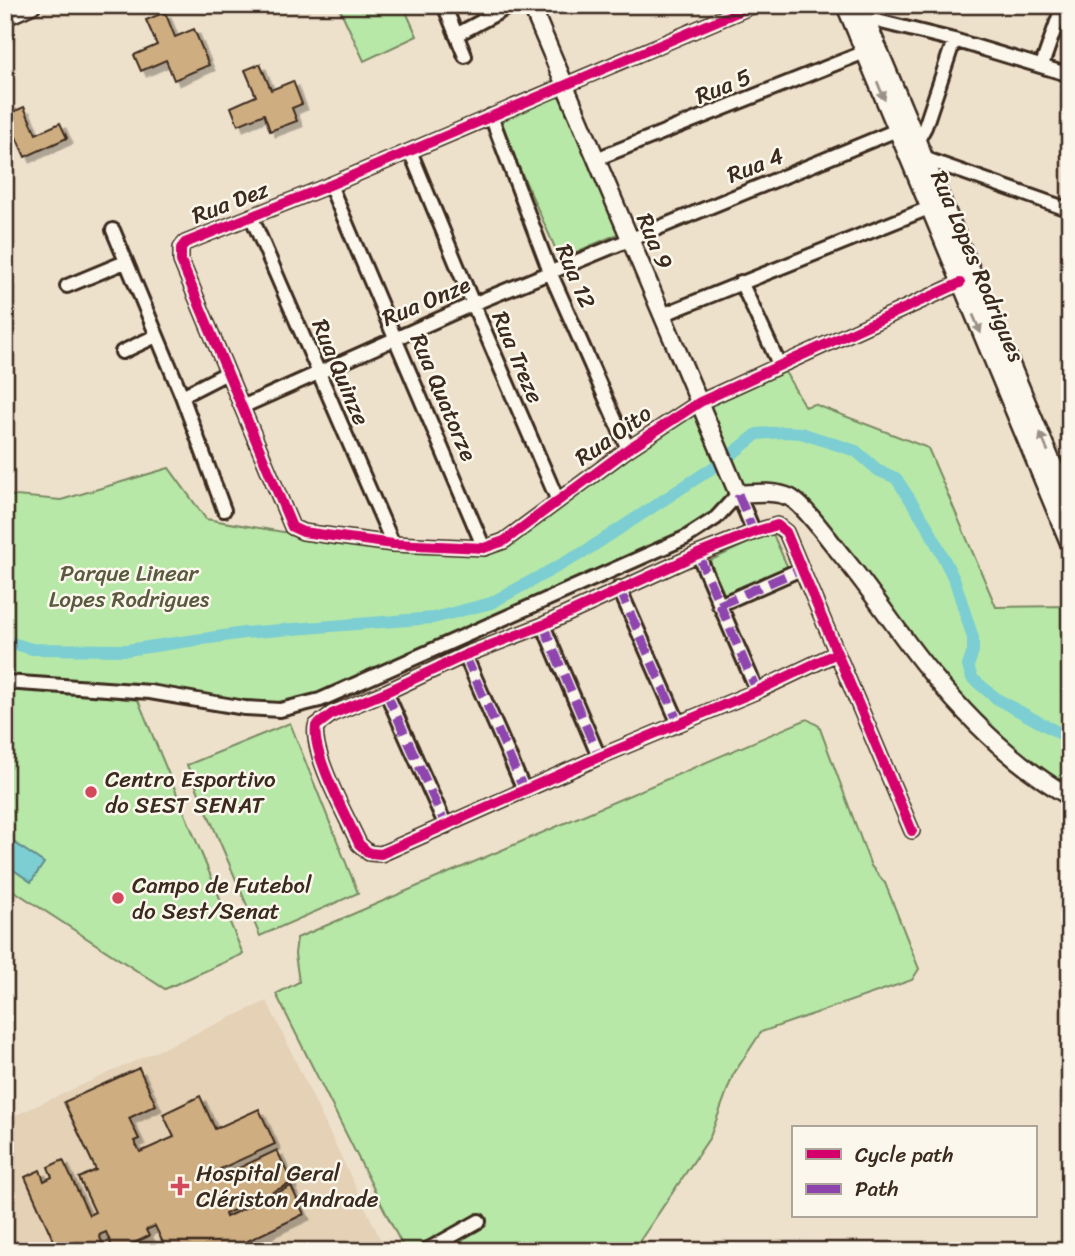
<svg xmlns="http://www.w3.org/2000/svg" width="1075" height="1256" font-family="Sriracha,sans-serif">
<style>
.built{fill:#e4d1b6}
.green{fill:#b7e8a7;stroke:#798962;stroke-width:2}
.water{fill:#7cced2;stroke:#628c8a;stroke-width:2}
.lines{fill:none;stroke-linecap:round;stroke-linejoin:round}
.canal{stroke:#7cced2;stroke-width:12}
.building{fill:#cead81;stroke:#3b2a1e;stroke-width:2;filter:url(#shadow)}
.street-casing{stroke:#3b2a1e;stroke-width:18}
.secondary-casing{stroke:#3b2a1e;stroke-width:21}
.street{stroke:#fbf7ec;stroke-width:12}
.secondary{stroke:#fbf7ec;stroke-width:16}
.quiet{stroke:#8e44ad;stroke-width:9;stroke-dasharray:18 9;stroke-linecap:butt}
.cycleway-casing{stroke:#fbf7ec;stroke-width:15}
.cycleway{stroke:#d6006c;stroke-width:10}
.oneway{fill:#9b9085}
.poi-dot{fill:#d1495b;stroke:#fbf7ec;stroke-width:2.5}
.labels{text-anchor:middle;stroke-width:5;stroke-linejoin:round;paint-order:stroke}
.street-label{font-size:23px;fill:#3b2a1e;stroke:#fbf7ec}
.park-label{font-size:23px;fill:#5a5a40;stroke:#fbf7ec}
.poi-label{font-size:23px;fill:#3b2a1e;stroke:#fbf7ec;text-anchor:start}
</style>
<defs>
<filter id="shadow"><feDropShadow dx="5.5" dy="5.5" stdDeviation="0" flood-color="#0004"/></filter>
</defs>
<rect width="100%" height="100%" fill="#eee1cc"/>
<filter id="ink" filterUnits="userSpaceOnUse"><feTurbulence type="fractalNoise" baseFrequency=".0143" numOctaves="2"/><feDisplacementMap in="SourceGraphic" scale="14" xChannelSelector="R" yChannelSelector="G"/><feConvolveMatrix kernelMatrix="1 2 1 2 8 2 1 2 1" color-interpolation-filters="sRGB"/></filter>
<g filter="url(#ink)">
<path class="built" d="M267,1001l119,250h-381v-131z"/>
<path class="green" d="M338,5h65l14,31 -53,25z
M559,93l61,140 -60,26 -62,-139z
M779,361l26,46 9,-3 114,44 68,159 74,-1v195l-84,-61 -192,-238 -46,-8 -30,25 -400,180 -39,10 -274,-29v-185l56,5 108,-32 37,51 89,15 188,15 144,-101z
M772,532l16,36 -64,26 -15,-33z
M5,687l133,13 105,254 -78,35 -160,-104z
M807,719l12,7 52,140 14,17 34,86 -7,11 -151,52 -28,43 -23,62 -77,114h-228l-129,-257 23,-12 -4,-28 2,-16z
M290,723l68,170 -98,43 -73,-171z"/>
<path class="water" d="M9,839l35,24 -13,19 -26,-18v-19z"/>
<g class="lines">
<path class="canal" d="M731,455l26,-21 27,-2 17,1 55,18 23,20 17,7 32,49 27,54 18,57v13l-5,15 4,12 25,21 73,40
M5,641l27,8 95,1 117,-17 189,-15 58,-15 93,-51 133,-87"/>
</g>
<path class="building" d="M165,12l10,25 19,-8 15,36 -35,15 -8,-20 -25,11 -7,-16 23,-10 -11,-25z
M260,64l11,26 22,-9 9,23 -10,4 5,13 -27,10 -6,-17 -26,11 -7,-18 25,-11 -11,-26z
M24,107l12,27 24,-11 7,15 -42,19 -19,-42z
M139,1068l17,37 -27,13 10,21 -5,2 6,11 34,-15 -11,-23 37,-18 15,33 44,-20 16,35 -68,31 3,7 67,-32 15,33 -67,31 1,3 65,-31 13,28 -69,33 2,4h-70l-12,-25 -9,4 3,6 -32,15h-3l-8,-19 -7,3 7,16h-48l-33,-74 15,-7 4,11 8,-4 -4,-10 15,-7 26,55 6,-3 -16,-34 17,-8 -32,-68z
M273,1240l5,11h-29z"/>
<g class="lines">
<g class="street-casing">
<path id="street" d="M444,5l21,51
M754,5l-424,180 -145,58 -4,5v13l111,266 11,5 90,12 91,4 20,-7 124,-92 72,-47 260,-119
M862,20l3,-2 89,22 116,35
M456,35l56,-30
M1042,65l21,-60
M491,116l59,156 78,177
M918,140l7,-13 29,-87
M410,151l63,153 85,197
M596,159l269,-107
M926,159l144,51
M330,185l154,363
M251,216l142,328
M113,230l69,166 42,114
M741,282l38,82
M67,286l58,-24
M662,315l267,-107
M122,352l34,-16
M182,396l45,-23
M242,407l231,-103 424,-174
M698,554l59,137
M619,588l60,136
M719,605l82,-36
M543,625l56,132
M837,653l-80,38 -158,66 -218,97 -12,-1 -10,-9c-12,-27 -48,-90 -43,-118l16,-12 54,-22 79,-37 78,-30 155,-71 56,-22 23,-7 9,7 126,299
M465,655l59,135
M5,682l145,10 95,16 35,2 40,-10 365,-162 31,-20 22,-24 16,38
M386,692l60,134
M425,1251l54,-30"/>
</g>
<g class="secondary-casing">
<path id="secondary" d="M531,5l207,489c15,-1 38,-4 53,4 15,9 41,46 53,60 31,37 56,78 87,115 39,48 85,93 139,124
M845,5l225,540
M860,5l210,500
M5,17l27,-12"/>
</g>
<use href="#street" class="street"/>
<use href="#secondary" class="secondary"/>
<path class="quiet" d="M738,494l16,38
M698,554l59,137
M619,588l60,136
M719,605l82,-36
M543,625l56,132
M465,655l59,135
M386,692l60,134"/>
<g class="cycleway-casing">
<path id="cycleway" d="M754,5l-424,180 -145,58 -4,5v13l111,266 11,5 90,12 91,4 20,-7 124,-92 72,-47 260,-119
M837,653l-80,38 -158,66 -218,97 -12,-1 -10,-9c-12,-27 -48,-90 -43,-118l16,-12 54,-22 79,-37 78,-30 155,-71 56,-22 23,-7 9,7 126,299"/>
</g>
<use href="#cycleway" class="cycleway"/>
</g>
<defs><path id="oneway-solid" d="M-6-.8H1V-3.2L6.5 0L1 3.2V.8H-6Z" transform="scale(1.75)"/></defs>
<g class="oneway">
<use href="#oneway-solid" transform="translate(881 91) rotate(68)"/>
<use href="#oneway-solid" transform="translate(977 324) rotate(67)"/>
<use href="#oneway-solid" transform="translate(1044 442) rotate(-113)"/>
</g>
</g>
<g class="poi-dot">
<circle cx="91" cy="792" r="7"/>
<circle cx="118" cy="898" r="7"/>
<path d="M176.5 1175.5h7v7h7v7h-7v7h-7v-7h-7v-7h7z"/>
</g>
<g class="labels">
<g class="street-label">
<text transform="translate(723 86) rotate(-22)" y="8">Rua 5</text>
<text transform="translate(755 165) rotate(-22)" y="8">Rua 4</text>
<text transform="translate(230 202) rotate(-21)" y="8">Rua Dez</text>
<text transform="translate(655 241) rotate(67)" y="8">Rua 9</text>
<text transform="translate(978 266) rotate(67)" y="8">Rua Lopes Rodrigues</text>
<text transform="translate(576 276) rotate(67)" y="8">Rua 12</text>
<text transform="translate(426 301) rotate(-23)" y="8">Rua Onze</text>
<text transform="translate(518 357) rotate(67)" y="8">Rua Treze</text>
<text transform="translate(341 372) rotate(67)" y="8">Rua Quinze</text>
<text transform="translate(444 397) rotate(67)" y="8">Rua Quatorze</text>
<text transform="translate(613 435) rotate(-35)" y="8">Rua Oito</text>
</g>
<g class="park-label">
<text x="129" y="581">Parque Linear<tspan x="129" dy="26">Lopes Rodrigues</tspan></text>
</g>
<g class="poi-label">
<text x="105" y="787">Centro Esportivo<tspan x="105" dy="26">do SEST SENAT</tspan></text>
<text x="132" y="893">Campo de Futebol<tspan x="132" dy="26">do Sest/Senat</tspan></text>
<text x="196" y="1181">Hospital Geral<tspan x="196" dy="26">Clériston Andrade</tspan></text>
</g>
</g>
<rect width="1075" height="1256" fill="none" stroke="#fbf7ec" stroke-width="28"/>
<rect x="14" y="14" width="1047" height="1228" fill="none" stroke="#3b2a1e" stroke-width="2.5" filter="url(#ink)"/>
<rect x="792" y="1126" width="245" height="91" fill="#fbf7ec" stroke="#aea59a" stroke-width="2"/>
<rect x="806" y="1149" width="35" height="10" fill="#d6006c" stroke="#aea59a" stroke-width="2"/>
<text x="855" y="1162" font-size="21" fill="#3b2a1e">Cycle path</text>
<rect x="806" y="1184" width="35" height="10" fill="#8e44ad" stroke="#aea59a" stroke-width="2"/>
<text x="855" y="1196" font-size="21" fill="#3b2a1e">Path</text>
</svg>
